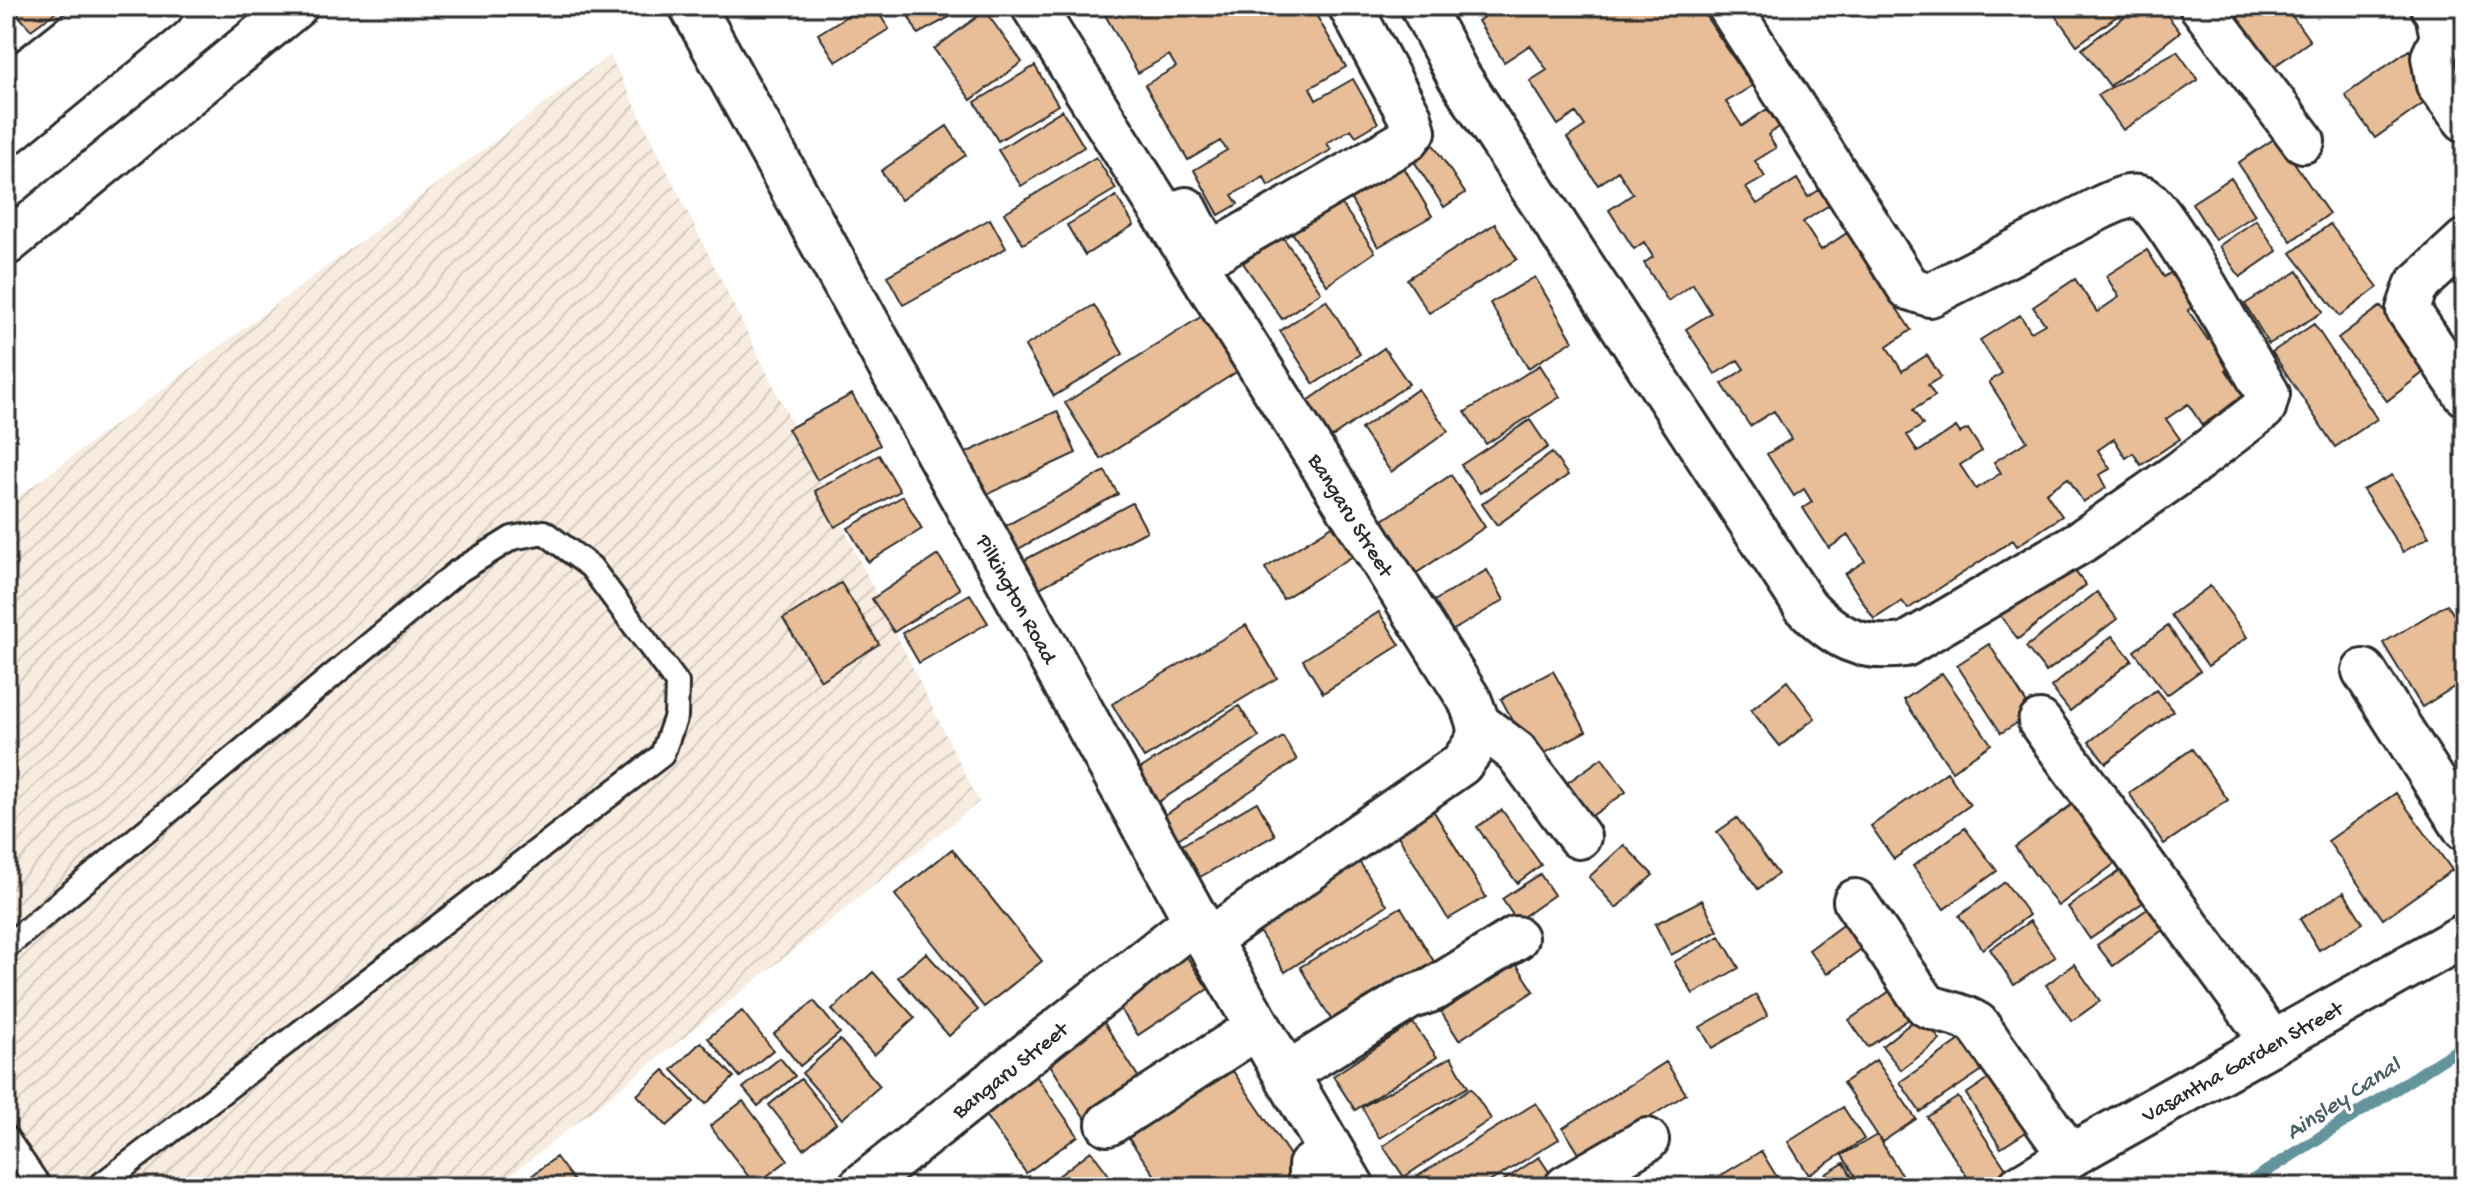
<svg xmlns="http://www.w3.org/2000/svg" width="2471" height="1193" font-family="'Gochi Hand',sans-serif">
<style>
.industrial{fill:url(#industrial-furrows)}
.lines{fill:none;stroke-linecap:round;stroke-linejoin:round}
.stream{stroke:#64949c;stroke-width:12}
.building{fill:#e8be98;stroke:#2b2b2b;stroke-width:2}
.service-casing{stroke:#2b2b2b;stroke-width:28}
.minor-casing{stroke:#2b2b2b;stroke-width:48}
.tertiary-casing{stroke:#2b2b2b;stroke-width:50}
.primary-casing{stroke:#2b2b2b;stroke-width:50}
.service{stroke:#fff;stroke-width:22}
.minor{stroke:#fff;stroke-width:42}
.tertiary{stroke:#fff;stroke-width:44}
.primary{stroke:#fff;stroke-width:44}
.labels{text-anchor:middle;stroke-width:6;stroke-linejoin:round;paint-order:stroke}
.street-label{font-size:22px;fill:#2b2b2b;stroke:#fff}
.water-label{font-size:24px;font-style:italic;fill:#486063;stroke:#fff}
</style>
<defs>
<pattern id="industrial-furrows" width="10" height="10" patternUnits="userSpaceOnUse" patternTransform="scale(2)"><rect width="10" height="10" fill="#f8ece0"/><path d="M-1 1l2-2M0 10L10 0M9 11l2-2" fill="none" stroke="#d5cbc0"/></pattern>
</defs>
<rect width="100%" height="100%" fill="#fff"/>
<filter id="ink" filterUnits="userSpaceOnUse"><feTurbulence type="fractalNoise" baseFrequency=".0125" numOctaves="2"/><feDisplacementMap in="SourceGraphic" scale="16" xChannelSelector="R" yChannelSelector="G"/><feConvolveMatrix kernelMatrix="1 2 1 2 8 2 1 2 1" color-interpolation-filters="sRGB"/></filter>
<g filter="url(#ink)">
<path class="industrial" d="M610,55l369,747 -483,385h-490v-681z"/>
<g class="lines">
<path class="stream" d="M2242,1187l223,-142"/>
</g>
<path class="building" d="M6,6h3l7,10 -10,7z
M10,6h54l-33,24z
M863,6h11l15,23 -53,33 -18,-28z
M903,6h67l-52,28z
M1100,6h165l5,8 14,-8h27l35,61 -36,21 6,12 37,-21 25,44 -22,13 -5,-7 -24,14 4,7 -63,36 -4,-9 -32,18 6,9 -19,11 -25,-45 33,-20 -7,-9 -32,19 -43,-75 31,-18 -7,-12 -31,18z
M1484,6h215l53,80 -26,16 16,24 25,-17 12,18 -11,8 8,13 -21,13 10,16 -19,11 11,16 40,-25 11,18 11,-7 10,15 -26,17 18,28 26,-17 64,97 -24,17 15,24 25,-16 14,22 -13,8 7,11 -22,14 10,15 -16,10 11,17 38,-25 4,6 8,-4 14,22 -22,14 16,24 25,-16 -7,-11 33,-21 -38,-59 13,-9 -22,-33 40,-25 11,17 14,-8 -12,-17 42,-28 22,33 22,-15 -13,-21 41,-26 17,27 12,-8 22,34 -10,7 20,30 10,-7 19,30 -11,7 18,27 -42,28 -14,-21 -22,15 14,20 -39,26 -8,-12 -7,5 -12,-19 -16,11 12,19 -11,6 7,13 -23,14 -15,-24 -22,15 16,23 -45,30 -4,-6 -105,69 -6,-8 -28,18 -29,-45 20,-13 -17,-26 -19,13 -26,-40 9,-6 -8,-13 -10,7 -27,-42 24,-15 -17,-28 -24,15 -28,-42 22,-15 -6,-9 -23,14 -29,-45 25,-16 -18,-29 -25,17 -24,-38 9,-6 -9,-15 -10,7 -25,-39 24,-16 -15,-23 -20,14 -31,-47 18,-12 -9,-13 -18,12 -28,-44 17,-11 -17,-25 -26,17 -26,-41 11,-8z
M2068,6h63l-54,39 -22,-30z
M2138,6h22l20,26 -70,54 -28,-37z
M2251,6h34l25,35 -44,31 -36,-51z
M985,11l37,51 -51,38 -37,-51z
M2409,50l29,43 -63,45 -30,-43z
M2177,51l21,29 -75,50 -25,-35z
M1035,66l23,39 -60,36 -23,-39z
M1062,110l22,37 -63,39 -23,-36z
M947,126l19,29 -65,45 -20,-29z
M2277,137l52,77 -38,27 -53,-78z
M1429,138l36,55 -21,14 -36,-55z
M1096,157l20,32 -93,55 -19,-31z
M1399,159l33,57 -54,31 -32,-56z
M2231,178l24,37 -40,25 -23,-37z
M1116,196l18,29 -49,30 -18,-30z
M1336,196l39,56 -48,33 -38,-57z
M990,219l16,29 -103,57 -16,-29z
M2256,220l21,31 -37,26 -21,-31z
M1495,224l22,35 -88,54 -22,-34z
M2330,224l48,63 -38,29 -49,-63z
M1282,236l39,56 -39,27 -39,-56z
M2298,271l25,41 -54,32 -24,-40z
M1535,277l38,64 -45,27 -38,-65z
M1326,300l34,54 -46,30 -34,-53z
M1094,305l29,49 -69,42 -29,-50z
M2381,306l48,62 -42,33 -49,-63z
M1202,316l36,55 -137,88 -36,-56z
M2314,324l63,95 -42,28 -63,-95z
M1384,348l25,36 -93,64 -24,-36z
M1540,365l20,32 -74,47 -21,-32z
M1418,389l30,42 -57,41 -30,-43z
M852,394l28,51 -63,35 -29,-51z
M1057,411l19,42 -99,46 -20,-42z
M1530,420l18,27 -68,46 -19,-28z
M1552,453l16,22 -71,50 -15,-21z
M879,455l21,36 -65,36 -20,-36z
M1105,471l13,23 -105,58 -13,-23z
M1451,475l34,52 -79,53 -35,-52z
M2392,475l37,62 -26,15 -40,-62z
M903,496l19,33 -54,33 -20,-34z
M1132,503l15,28 -115,61 -15,-28z
M1339,522l19,31 -75,46 -18,-31z
M938,555l22,34 -66,43 -22,-33z
M2065,559l21,26 -68,54 -20,-26z
M1487,570l17,30 -69,41 -18,-30z
M841,583l38,61 -58,36 -38,-61z
M2210,586l37,51 -39,29 -37,-51z
M2097,592l20,27 -71,53 -20,-25z
M970,594l18,29 -69,40 -17,-30z
M2447,604l18,29v47l-43,27 -39,-64z
M1379,612l21,33 -77,48 -20,-33z
M1246,625l31,53 -133,80 -32,-54z
M2168,626l32,45 -33,24 -33,-44z
M2112,636l20,24 -62,51 -19,-24z
M1989,644l44,69 -32,20 -44,-68z
M1553,671l33,60 -52,28 -33,-60z
M1942,673l49,71 -39,27 -48,-71z
M1787,681l28,37 -35,28 -29,-36z
M2156,690l17,21 -67,52 -17,-21z
M1239,706l20,31 -104,67 -20,-32z
M1283,737l14,23 -119,79 -16,-22z
M2192,749l36,51 -64,44 -35,-51z
M1602,758l24,34 -43,30 -23,-34z
M1947,772l23,33 -76,54 -23,-33z
M2396,793l56,77 -69,49 -55,-78z
M2086,794l43,59 -71,53 -43,-59z
M1257,802l18,33 -75,42 -18,-32z
M1428,802l58,95 -38,22 -57,-95z
M1502,810l39,55 -24,18 -40,-56z
M1737,818l41,56 -20,15 -41,-57z
M1965,828l32,43 -53,38 -31,-43z
M1624,845l29,30 -37,33 -27,-31z
M952,849l90,112 -58,46 -89,-112z
M1355,855l32,50 -102,67 -32,-50z
M2129,865l22,32 -61,42 -22,-32z
M1540,874l14,21 -37,26 -15,-22z
M2005,882l24,33 -46,34 -24,-33z
M2344,892l19,31 -44,27 -19,-31z
M1702,900l16,31 -47,24 -16,-31z
M2160,900l15,21 -62,45 -16,-21z
M1401,907l35,58 -101,61 -35,-59z
M1849,920l19,24 -41,30 -18,-24z
M2030,921l25,36 -41,28 -24,-36z
M1720,936l19,32 -46,26 -19,-32z
M1183,951l25,38 -70,46 -25,-37z
M926,953l52,57 -29,26 -51,-59z
M1515,962l19,29 -75,49 -18,-28z
M2074,964l26,37 -28,20 -26,-36z
M873,972l42,46 -41,37 -42,-45z
M1897,986l19,28 -48,33 -19,-27z
M1756,995l12,21 -56,32 -12,-21z
M814,1001l26,32 -40,33 -26,-32z
M742,1011l31,39 -33,27 -32,-39z
M1098,1013l46,73 -56,37 -47,-72z
M1921,1015l19,25 -39,30 -19,-24z
M1413,1023l24,34 -82,53 -22,-34z
M1969,1034l21,31 -70,47 -20,-30z
M840,1040l40,46 -38,33 -40,-46z
M701,1042l33,35 -28,27 -34,-34z
M1451,1057l17,30 -89,51 -17,-31z
M780,1058l15,18 -37,30 -15,-18z
M1876,1060l40,59 -34,23 -39,-59z
M1666,1062l20,32 -103,66 -20,-32z
M1030,1067l48,69 -52,37 -48,-68z
M664,1070l30,32 -27,24 -30,-31z
M1233,1071l77,114 -3,2h-144l-36,-51z
M1999,1072l35,55 -33,21 -35,-54z
M801,1079l35,44 -32,26 -35,-44z
M1471,1088l20,31 -87,58 -21,-31z
M1958,1097l56,84 -9,6h-31l-47,-70z
M743,1101l45,59 -33,25 -45,-59z
M1536,1103l23,36 -78,48h-81z
M1843,1107l21,32 -55,36 -21,-33z
M1877,1135l32,52h-47l-20,-32z
M1091,1151l27,36h-74z
M1761,1151l22,36h-81z
M556,1157l18,24 -8,6h-42l-3,-3z
M1539,1157l18,27 -5,3h-58z
M1844,1163l14,24h-37l-5,-7z"/>
<g class="lines">
<g class="service-casing">
<path id="service" d="M6,947l451,-375 55,-34 32,-6 47,35 86,116 -1,33 -14,39 -564,432
M6,1137l34,50"/>
</g>
<g class="minor-casing">
<g id="minor">
<path id="s1" d="M1033,6l437,695c13,33 12,35 -9,63l-254,177"/>
<path d="M1422,6l36,69 347,531c31,32 55,45 100,39l177,-104 99,-69 83,-64 4,-14c-17,-28 -105,-190 -125,-196 -14,-5 -27,3 -41,9l-172,88 -21,-7 -180,-282"/>
<path d="M2201,6l102,135"/>
<path d="M2432,6l5,7 5,25 -9,19 5,28 27,35"/>
<path d="M1186,209c8,14 16,37 33,40l188,-109 7,-9 -4,-14 -60,-111"/>
<path d="M2465,241l-49,45 -8,24 57,84"/>
<path d="M6,244l290,-238"/>
<path d="M2364,671l101,158"/>
<path d="M2040,722l233,321"/>
<path d="M1479,724l37,28 63,85"/>
<path d="M1855,901l71,104c19,9 32,7 51,19l93,132"/>
<path d="M1286,1074l123,-76 23,-8 84,-52"/>
<path d="M1108,1124l150,-97"/>
<path id="s2" d="M860,1187l336,-267"/>
<path d="M1317,1187l-7,-13v-8l22,-14"/>
<path d="M1566,1187l81,-47"/>
<path id="s3" d="M2019,1187l51,-31 395,-221"/>
</g>
</g>
<g class="tertiary-casing">
<g id="tertiary">
<path id="s4" d="M692,6l504,914 156,267"/>
</g>
</g>
<g class="primary-casing">
<path id="primary" d="M6,89l105,-83
M6,133l155,-127"/>
</g>
<use href="#service" class="service"/>
<use href="#minor" class="minor"/>
<use href="#tertiary" class="tertiary"/>
<use href="#primary" class="primary"/>
</g>
</g>
<g class="labels">
<g class="street-label">
<text dy="8" stroke="none"><textPath href="#s1" startOffset="600">Bangaru Street</textPath></text>
<text dy="8" stroke="none"><textPath href="#s4" startOffset="676">Pilkington Road</textPath></text>
<text dy="8" stroke="none"><textPath href="#s3" startOffset="256">Vasantha Garden Street</textPath></text>
<text dy="8" stroke="none"><textPath href="#s2" startOffset="190">Bangaru Street</textPath></text>
</g>
<g class="water-label">
<text transform="translate(2342 1097) rotate(-33)" y="8">Ainsley Canal</text>
</g>
</g>
<rect width="2471" height="1193" fill="none" stroke="#fff" stroke-width="32"/>
<rect x="16" y="16" width="2439" height="1161" fill="none" stroke="#2b2b2b" stroke-width="3" filter="url(#ink)"/>
</svg>
